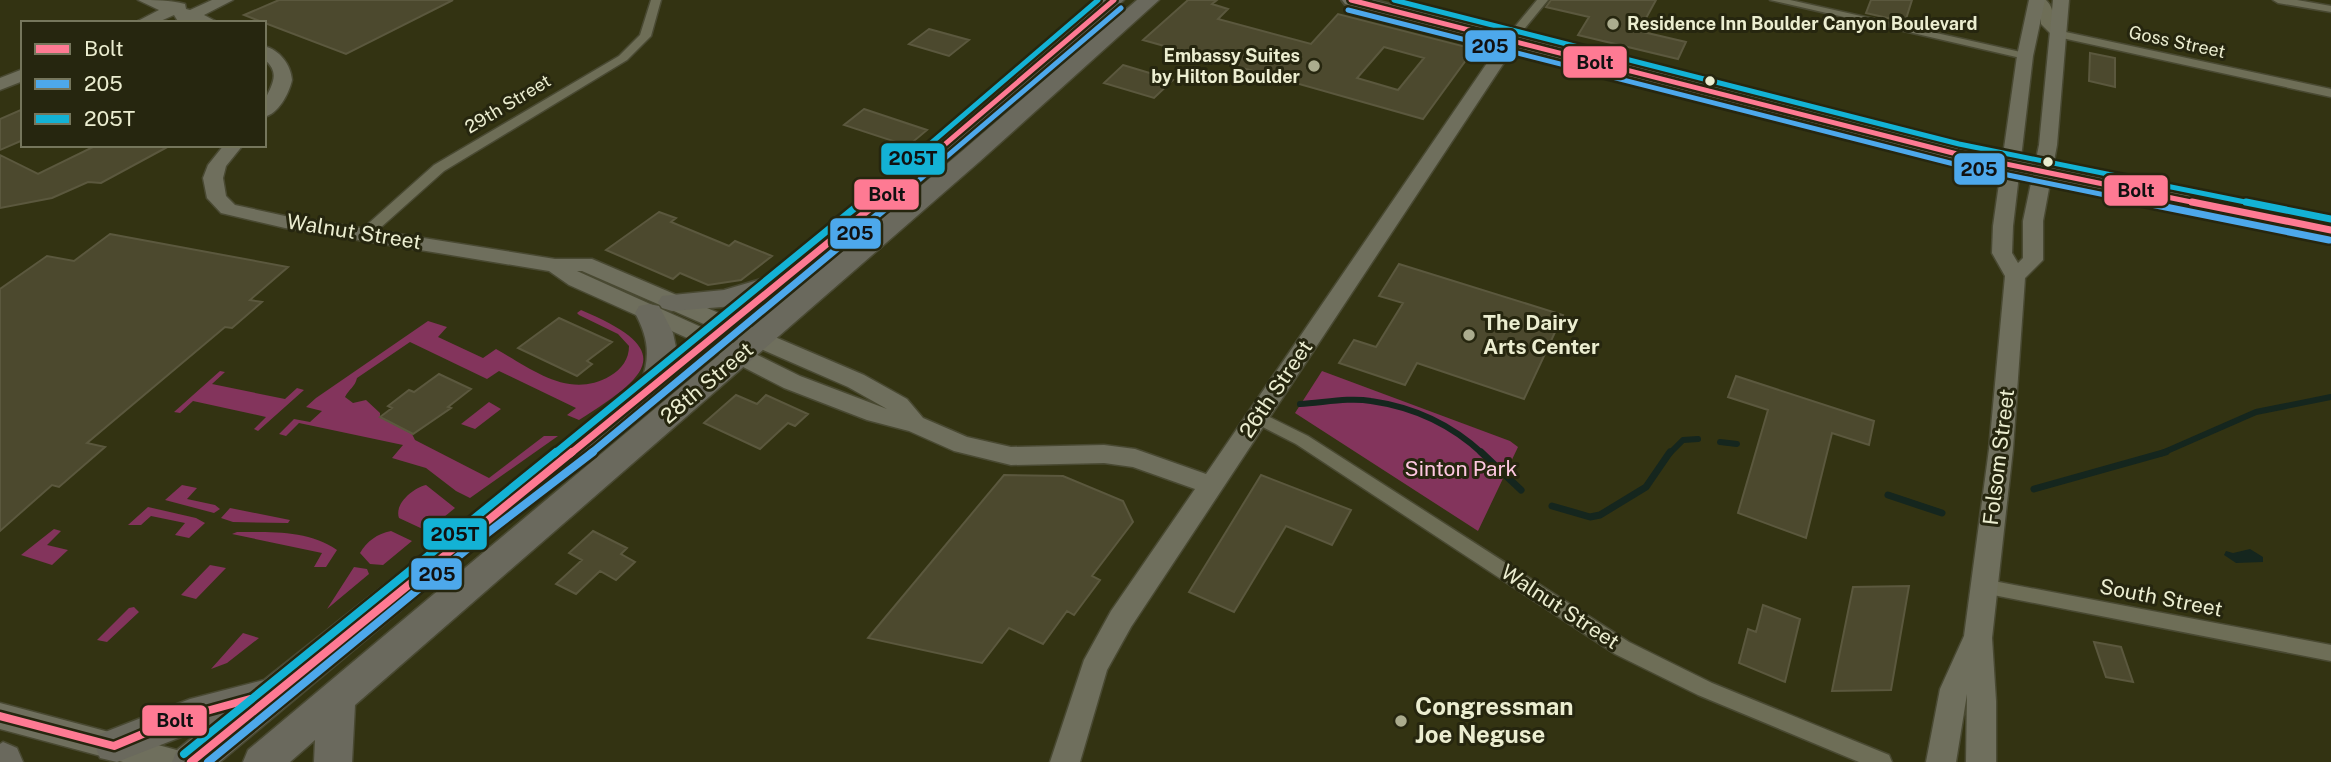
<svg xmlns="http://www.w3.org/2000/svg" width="2331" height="762" font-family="'Public Sans',sans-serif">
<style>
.green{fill:#83345c}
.water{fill:#15261e}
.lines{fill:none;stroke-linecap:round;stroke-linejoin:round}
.stream-far1{stroke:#15261e;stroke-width:6}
.stream{stroke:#15261e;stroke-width:7}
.building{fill:#4c492e;stroke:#5b583e;stroke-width:2;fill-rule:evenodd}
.street-casing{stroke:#494932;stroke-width:3}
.secondary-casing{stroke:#494932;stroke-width:3}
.primary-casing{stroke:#494932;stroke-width:4}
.highway-casing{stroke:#494932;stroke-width:3}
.street{fill:#6e6e57;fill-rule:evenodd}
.secondary{fill:#6f6f5d;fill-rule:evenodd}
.primary{fill:#717062;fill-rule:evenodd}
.highway{fill:#6a695d;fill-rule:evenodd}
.bus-1-far2-casing{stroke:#26260f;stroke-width:10}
.bus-1-far1-casing{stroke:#26260f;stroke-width:12}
.bus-1-casing{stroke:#26260f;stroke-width:13}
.bus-2-far2-casing{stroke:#26260f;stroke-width:10}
.bus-2-far1-casing{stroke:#26260f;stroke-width:12}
.bus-2-casing{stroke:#26260f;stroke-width:13}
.bus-3-far2-casing{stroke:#26260f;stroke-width:10}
.bus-3-far1-casing{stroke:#26260f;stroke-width:12}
.bus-3-casing{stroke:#26260f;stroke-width:13}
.bus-1-far2{stroke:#fe7a93;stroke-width:5}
.bus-1-far1{stroke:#fe7a93;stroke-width:7}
.bus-1{stroke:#fe7a93;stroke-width:8}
.bus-2-far2{stroke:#4da8eb;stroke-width:5}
.bus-2-far1{stroke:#4da8eb;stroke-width:7}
.bus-2{stroke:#4da8eb;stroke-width:8}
.bus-3-far2{stroke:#13b2d5;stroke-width:5}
.bus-3-far1{stroke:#13b2d5;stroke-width:7}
.bus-3{stroke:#13b2d5;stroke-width:8}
.poi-dot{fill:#abac8e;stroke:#26260f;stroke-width:2.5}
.bus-dot{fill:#ebedd0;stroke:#26260f;stroke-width:2.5}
.labels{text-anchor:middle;stroke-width:6;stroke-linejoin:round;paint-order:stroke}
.far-poi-label{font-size:18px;font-weight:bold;fill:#ebedd0;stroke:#26260f;text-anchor:start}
.far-street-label{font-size:18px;fill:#ebedd0;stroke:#26260f}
.street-label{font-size:21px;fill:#ebedd0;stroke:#26260f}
.poi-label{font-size:21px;font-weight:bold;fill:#ebedd0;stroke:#26260f;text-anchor:start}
.park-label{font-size:21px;fill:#fec8e1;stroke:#26260f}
.near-poi-label{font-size:24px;font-weight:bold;fill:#ebedd0;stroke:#26260f;text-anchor:start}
.line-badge{stroke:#26260f;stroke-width:2.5}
.pale-badge-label{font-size:19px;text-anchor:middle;font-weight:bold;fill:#111}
</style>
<rect width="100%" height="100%" fill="#333312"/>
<path class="green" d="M581,310c95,40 71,64 -2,110l-12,-5 9,-7 -77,-37 -12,8 -77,-37 -53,36c-2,9 -8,11 -12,19l8,6 13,-3 14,13v4l32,17 3,6 74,38 55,-42h14l-88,62 -14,-7 -30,-23 -34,-10 11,-13 -104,-22 -13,13 -7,-2 15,-15 16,3 12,-11 -16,-4 10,-9 112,-77 19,6 -9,10 45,21 13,-9c36,20 73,51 114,27 12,-7 19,-17 19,-30l-11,-12 -39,-19 -2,-2z
M220,371l5,1 -13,12 73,15 12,-11 7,2 -46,41 -4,-2 12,-12 -73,-16 -13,12 -6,-1z
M1322,371l188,70 8,6 -40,84 -183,-118z
M489,402l12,7 -26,20 -14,-5z
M182,485l15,3 -10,11 28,6 5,4 -6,4 -49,-13z
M426,485l29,23 -28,23 -28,-13c-5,-14 14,-30 27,-33z
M148,507l48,11 9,5 -16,15 -14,-3 10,-12 -34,-7 -10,9h-13z
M230,508l60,12 -2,3 -55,-1 -12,-4z
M54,529l7,2 -14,14 21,5 -16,15 -31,-10z
M391,531l21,10 -29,24 -13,-1 -10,-11c7,-12 17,-19 31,-22z
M237,532c34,0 72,-2 100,18l-11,17h-12l8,-14 -90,-19z
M210,565l16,3 -30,31 -15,-4z
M354,567l13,2 2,5 -42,35z
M134,607l5,5 -32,30 -10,-2 32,-32z
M243,633l16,5 -32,25 -16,6z"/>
<path class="water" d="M2250,549l13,8v5l-27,1 -12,-8 2,-4 7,2z"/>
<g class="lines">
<path class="stream-far1" d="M1300,404c22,-1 49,-7 71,-3 42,6 81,24 112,53
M1720,442l17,2
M1669,454l14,-14 15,-1
M2160,454l96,-42 75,-15"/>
<path class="stream" d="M1481,452l40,38
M2034,489l132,-37
M1888,495l54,18
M1552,506l38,11 10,-2 46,-28 24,-35"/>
</g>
<path class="building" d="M279,0h174l-107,54 -102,-39z
M1188,0h29l-5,4 16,5 -10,10 93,25 27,-30 136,35 -51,70 -280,-79zM1384,47l40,11 -26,32 -41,-12z
M1551,0h105l-17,31 47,11 -8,17 -100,-24 11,-18 -43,-10z
M1871,0h41l-7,22 -39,-9z
M929,29l40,11 -20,16 -40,-12z
M2090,53l25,5v29l-26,-6z
M1123,65l50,15 -19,18 -50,-15z
M23,109v31l-23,10v-31z
M864,109l63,21 -19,16 -64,-21z
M97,145h74l-70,38 -13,-1 -36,16 -52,10v-53l38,19z
M659,212l17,6 -5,4 58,24 6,-5 37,15 -31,24 -33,5 -28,-12 -7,6 -67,-29z
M110,234l178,33 -38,33 12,2 -30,26 -7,-1 -138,116 18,4 -46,40 -7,-2 -52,46v-242l47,-33 27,5z
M1399,264l164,51 -39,84 -107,-36 -12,22 -66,-22 15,-23 22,7 27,-44 -24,-7z
M559,318l53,24 -25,19 5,3 -15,12 -59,-28z
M439,374l32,15 -23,18 3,1 -38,26 -33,-17 12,-9 -4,-2 21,-16 5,2z
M1736,376l138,45 -5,24 -37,-12 -26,105 -68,-25 30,-103 -40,-13z
M736,395l21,9 9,-9 42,19 -13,12 -7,-3 -28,26 -56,-26z
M1004,475l59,1 60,25 10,21 -41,54 8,4 -26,35 -7,-4 -24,33 -34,-16 -27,35 -114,-25z
M1261,475l90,35 -19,35 -46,-19 -52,86 -45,-20z
M593,531l34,17 -6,6 14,8 -19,18 -16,-9 -24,23 -20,-10 26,-24 -13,-7z
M1909,586l-18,104 -59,1 21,-104z
M1763,605l37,14 -15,63 -46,-19 9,-34 8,3z
M2094,642l27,5 12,35 -27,-5z"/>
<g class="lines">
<g class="street-casing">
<path id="street" d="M651,0h10l-10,36 -24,24 -183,111 -74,66h-10l-2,-3 2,-3 74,-66 185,-109 21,-21z
M1537,0h11l-27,33h-8v-4z
M1770,0h20l235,53 6,3 -6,3z
M2035,0h11c12,12 1,18 15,31l270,58v8l-278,-61 -12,-12v-16z
M2273,0h24l34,6v6l-53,-9z
M1257,411l51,25 321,206 83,41 177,72 3,7h-33l-161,-67 -83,-41 -319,-210 -45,-23 -2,-4 2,-4z
M1983,579l348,66v16l-348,-68 -6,-2 -3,-5 3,-5z"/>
</g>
<g class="secondary-casing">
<path id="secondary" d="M138,0c15,0 33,0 47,4l1,5 4,1 22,-10h21l-29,15 15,8h-40l-5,-8 -18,8h-22l25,-13z
M2029,0h16l-12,56 -20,170 -1,27 6,10 5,-5v-37l16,-76 14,-145h16l-12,145 -14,76v39l-18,18 -12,171 -21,189 4,63v61h-30l1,-68 -11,68h-30l14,-73 24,-53 25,-187 16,-173 -13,-23 1,-27 24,-170z
M1517,26l8,5 -394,596 -24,43 -27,92h-30l34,-102 27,-49 84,-122 -62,-22 -29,-4 -93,2 -57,-14 -45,-20 -42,-11 -83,-32 -99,-51 -116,-52 -20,-14 -264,-43 -64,-15 -14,-15 -4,-20 5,-13 16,-20h19l-17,21 -3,12 3,18 9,9 50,11 270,43h37l272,116 43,24 16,19 44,19 44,10 93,-2 31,4 71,25 305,-446zM577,271h5l266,116 39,22 -87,-33 -99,-49z
M264,46c16,4 27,19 28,34 -3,14 -14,34 -28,37 0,-5 -1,-12 1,-17 7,-16 16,-27 -1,-41z
M23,69v12l-23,9v-12z
M0,703l173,46 11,3 4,10h-65l-123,-33z"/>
</g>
<g class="primary-casing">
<path id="primary" d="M1342,0h31l585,148 373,75v14l-374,-77 -612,-156z"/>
</g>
<g class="highway-casing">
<path id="highway" d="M1102,0h22l-92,84 -430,364 -120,94 -262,220h-48l5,-12 27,-22 -87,34 -17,-4 -5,-12 5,-12 90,-35 74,-19 377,-298c10,-26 7,-45 -6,-69l4,-7 10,-2 10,2 14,27 4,19 57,-46 -62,5 -10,-3 -4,-6 4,-6 62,-6 44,-13 248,-203z
M1137,0h22l-180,162 -624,543 -3,57h-38l1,-22 -25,22h-47l5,-12 713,-598z
M3,742l14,6 6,14h-23v-18z"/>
</g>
<use href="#street" class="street"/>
<use href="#secondary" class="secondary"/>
<use href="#primary" class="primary"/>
<use href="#highway" class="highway"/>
<g class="bus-1-far2-casing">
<path id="bus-1-far2" d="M1351,0l606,154 244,50
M875,204l239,-204"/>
</g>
<g class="bus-1-far1-casing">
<path id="bus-1-far1" d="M2192,202l139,28
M570,454l308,-252"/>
</g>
<g class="bus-1-casing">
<path id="bus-1" d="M0,716l114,30 67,-28 69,-19
M191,762l381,-310"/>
</g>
<g class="bus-2-far2-casing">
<path id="bus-2-far2" d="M1348,10l606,154 195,40
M891,204l230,-196"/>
</g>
<g class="bus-2-far1-casing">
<path id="bus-2-far1" d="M2141,202l188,38
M590,454l303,-252"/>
</g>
<g class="bus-2-casing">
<path id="bus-2" d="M208,762l269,-221 116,-89"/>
</g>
<g class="bus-3-far2-casing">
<path id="bus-3-far2" d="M1394,0l565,144 296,60
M860,204l238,-204"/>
</g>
<g class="bus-3-far1-casing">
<path id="bus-3-far1" d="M2246,202l85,17
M554,454l308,-252"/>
</g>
<g class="bus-3-casing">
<path id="bus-3" d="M184,754l372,-302"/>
</g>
<use href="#bus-1-far2" class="bus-1-far2"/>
<use href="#bus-1-far1" class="bus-1-far1"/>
<use href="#bus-1" class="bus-1"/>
<use href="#bus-2-far2" class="bus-2-far2"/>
<use href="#bus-2-far1" class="bus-2-far1"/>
<use href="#bus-2" class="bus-2"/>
<use href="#bus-3-far2" class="bus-3-far2"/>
<use href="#bus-3-far1" class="bus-3-far1"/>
<use href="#bus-3" class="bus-3"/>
</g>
<g class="poi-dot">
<circle cx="1613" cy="24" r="7"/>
<circle cx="1314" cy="66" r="7"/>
<circle cx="1469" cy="335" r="7"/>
<circle cx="1401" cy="721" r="7"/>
</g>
<g class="bus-dot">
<circle cx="1710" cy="81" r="6"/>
<circle cx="2048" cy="162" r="6"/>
</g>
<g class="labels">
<g class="far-poi-label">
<text x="1627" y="30">Residence Inn Boulder Canyon Boulevard</text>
<text x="1300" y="62" text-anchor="end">Embassy Suites<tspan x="1300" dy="21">by Hilton Boulder</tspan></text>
</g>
<g class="far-street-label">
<text transform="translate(2177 42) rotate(12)" y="6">Goss Street</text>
<text transform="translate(508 104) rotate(-31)" y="6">29th Street</text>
</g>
<g class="street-label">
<text transform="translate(354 232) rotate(9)" y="7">Walnut Street</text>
<text transform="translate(707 383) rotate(-40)" y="7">28th Street</text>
<text transform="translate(1276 389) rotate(-56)" y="7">26th Street</text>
<text transform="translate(1999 457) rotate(-83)" y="7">Folsom Street</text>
<text transform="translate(2161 598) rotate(11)" y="7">South Street</text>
<text transform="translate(1560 607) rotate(33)" y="7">Walnut Street</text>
</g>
<g class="poi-label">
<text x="1483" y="330">The Dairy<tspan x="1483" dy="24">Arts Center</tspan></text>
</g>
<g class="park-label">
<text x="1461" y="476">Sinton Park</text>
</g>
<g class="near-poi-label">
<text x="1415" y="715">Congressman<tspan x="1415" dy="28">Joe Neguse</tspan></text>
</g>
</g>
<g class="line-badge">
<rect x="1464" y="29" width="53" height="34" rx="7" fill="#4da8eb"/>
<rect x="1562" y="45" width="66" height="34" rx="7" fill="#fe7a93"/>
<rect x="880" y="142" width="66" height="34" rx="7" fill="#13b2d5"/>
<rect x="1953" y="152" width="53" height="34" rx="7" fill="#4da8eb"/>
<rect x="2103" y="174" width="66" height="33" rx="7" fill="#fe7a93"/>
<rect x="853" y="178" width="67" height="33" rx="7" fill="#fe7a93"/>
<rect x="829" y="217" width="53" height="33" rx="7" fill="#4da8eb"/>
<rect x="422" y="517" width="66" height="34" rx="7" fill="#13b2d5"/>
<rect x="410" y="557" width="53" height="34" rx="7" fill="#4da8eb"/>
<rect x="141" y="704" width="67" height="33" rx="7" fill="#fe7a93"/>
</g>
<g class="pale-badge-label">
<text x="1490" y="53">205</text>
<text x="1595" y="69">Bolt</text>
<text x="913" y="165">205T</text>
<text x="1979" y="176">205</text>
<text x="2136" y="197">Bolt</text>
<text x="887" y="201">Bolt</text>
<text x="855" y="240">205</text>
<text x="455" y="541">205T</text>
<text x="437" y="581">205</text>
<text x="175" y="727">Bolt</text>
</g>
<rect x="21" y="21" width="245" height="126" fill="#26260f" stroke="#75765c" stroke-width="2"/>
<rect x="35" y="44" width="35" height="10" fill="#fe7a93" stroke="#75765c" stroke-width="2"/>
<text x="84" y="56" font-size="21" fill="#ebedd0">Bolt</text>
<rect x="35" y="79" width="35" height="10" fill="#4da8eb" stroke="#75765c" stroke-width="2"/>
<text x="84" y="91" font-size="21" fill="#ebedd0">205</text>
<rect x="35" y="114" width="35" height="10" fill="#13b2d5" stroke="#75765c" stroke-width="2"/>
<text x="84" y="126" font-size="21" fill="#ebedd0">205T</text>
</svg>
